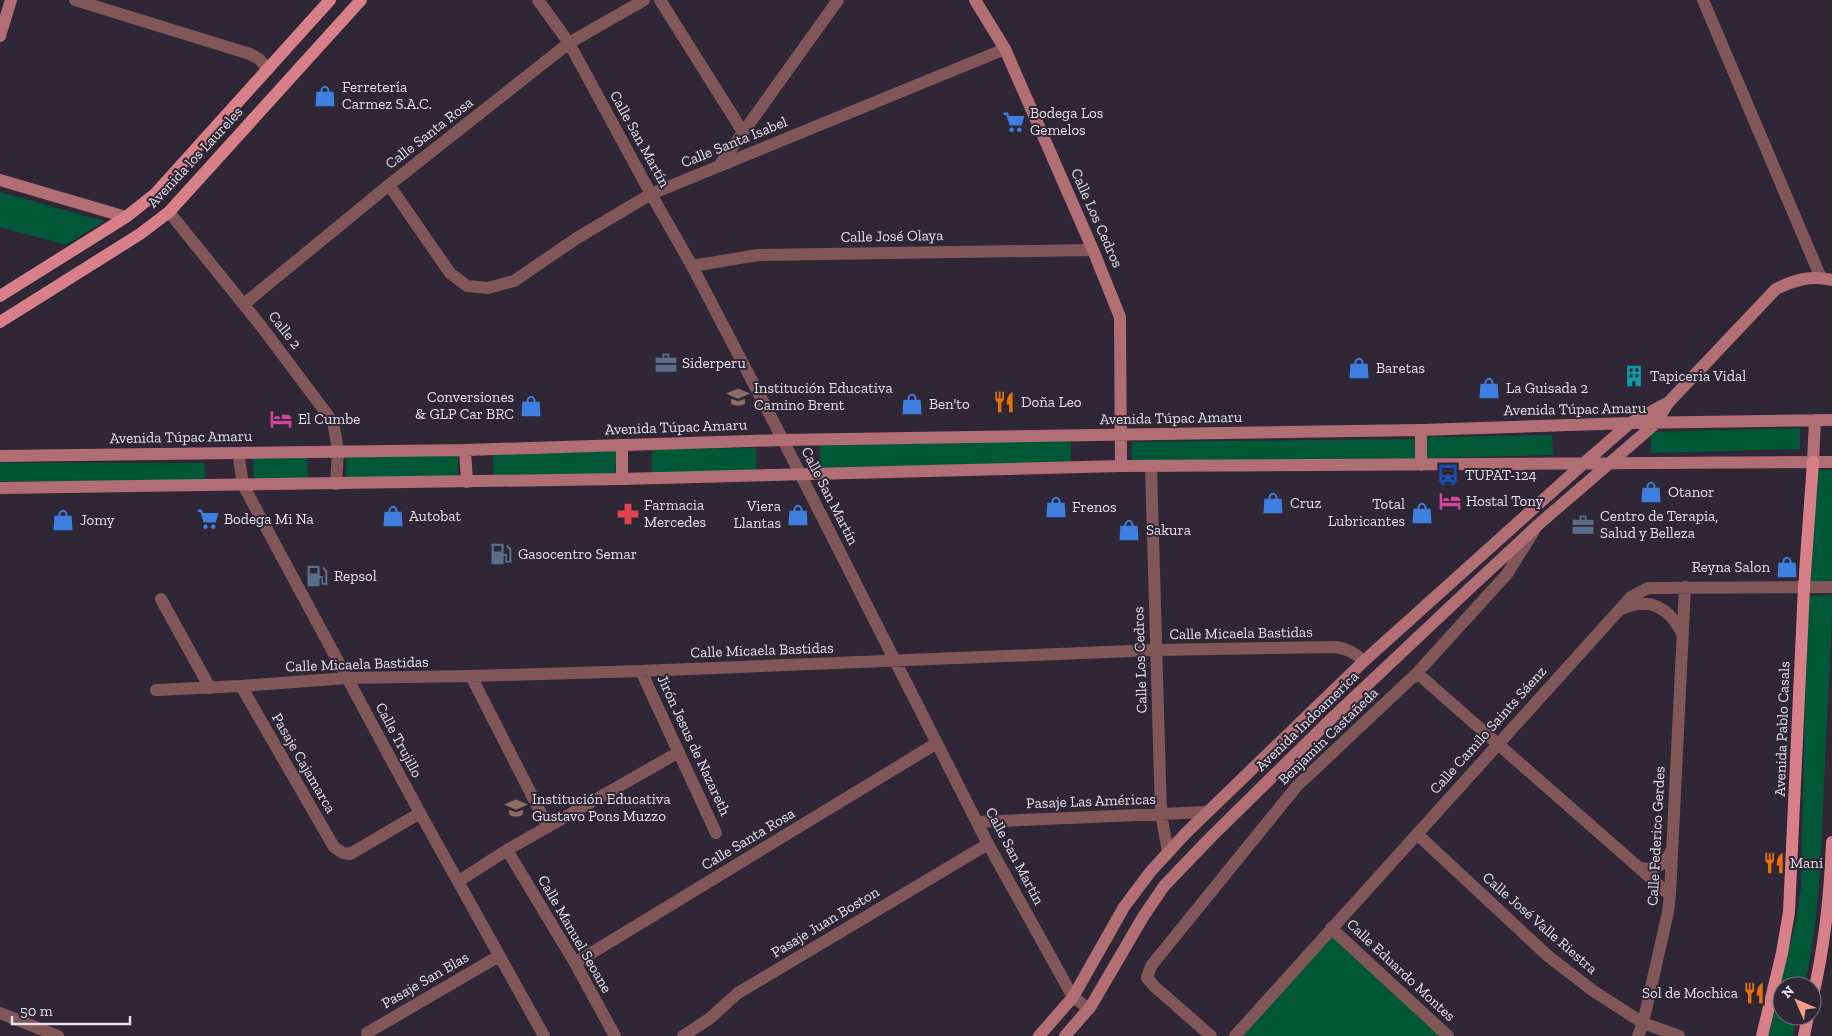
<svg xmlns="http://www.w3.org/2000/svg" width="1832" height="1036" font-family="'Zilla Slab',serif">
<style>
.green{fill:#015839}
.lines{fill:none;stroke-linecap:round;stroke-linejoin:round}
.street{stroke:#82575a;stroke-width:12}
.secondary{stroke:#b26e75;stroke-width:12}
.primary{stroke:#d88089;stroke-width:12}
.labels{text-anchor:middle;stroke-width:4;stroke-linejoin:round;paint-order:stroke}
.poi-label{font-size:15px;fill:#e3dee8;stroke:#2f2736;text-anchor:start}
.street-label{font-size:15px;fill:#e3dee8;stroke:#2f2736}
</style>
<rect width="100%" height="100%" fill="#2f2736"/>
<path class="green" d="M0,192l104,29 -38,24 -66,-18z
M1800,428v21l-149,4v-21z
M1552,435l1,20 -127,3v-21z
M1416,439v20l-284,4v-21z
M1071,441v24l-251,3v-25z
M756,448v23l-104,1v-23z
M617,451l-2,24 -121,2 -1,-23z
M458,455v23l-112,1v-23z
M307,458l1,22 -54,1 -1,-22z
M0,463h204l2,19 -206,-1z
M1817,470h15v114l-22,-1z
M1832,595c0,56 -5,111 -7,167 -4,76 -3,149 -21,224h-22v30h15l-5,20h-26l30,-115 5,-34 6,-291z
M1329,933l118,103h-208z"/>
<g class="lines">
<path class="street" d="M75,0l175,54 9,5 8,9
M538,0l31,43 82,151 41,72 91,174 205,404 85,153 16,12
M660,0l83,132
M1703,0l118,278
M719,166l119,-166
M389,185l61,88 17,13 21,2 26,-7 63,-43 74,-44 354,-145
M169,212l92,114 72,96 5,28 -2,34
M692,266l66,-11 335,-5
M244,304l145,-119 180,-142 75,-43
M238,453l5,32 177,328 124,223
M1151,467l10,347 7,38
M161,599l49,89
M1621,609c28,-12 47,-3 61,24
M641,671l75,162
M1417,673l253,222
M471,676l77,151
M241,686l93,161 9,6 7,1 70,-41
M156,690l85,-4 106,-8 124,-2 170,-5 514,-21 181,-3c12,2 19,6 28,14
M977,822l230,-10
M1417,834l131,122 44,34 51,33 36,13
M507,850l68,113 40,73
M1640,868c16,3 25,-3 31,-17
M459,881l48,-31 172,-98
M1331,928l117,108
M575,963l362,-220
M0,1013l58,23
M367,1033l132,-77
M683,1036l26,-17 29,-26 250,-149
M1211,1036l-57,-50 -7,-8 4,-12 146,-180 120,-113 90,-99 27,-43
M1235,1036l396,-439 17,-9 184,-1
M1638,1036l5,-13 25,-111 2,-17 15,-308"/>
<path class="secondary" d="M975,0l30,49 88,201 27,67 1,149
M0,36l11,-36
M0,180l126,37
M465,450l2,32
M0,456l465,-6 318,-10 638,-10 209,-7 202,-3
M1813,462l2,-42
M1421,465v-35
M622,479v-34
M0,488l622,-9 499,-13 711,-4
M1039,1036l34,-39 51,-90 27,-36 35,-38 178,-172 219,-197 47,-41 37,-20
M1065,1036l26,-30 52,-89 21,-31 47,-49 119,-117 138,-130 71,-66 116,-100 13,-21 108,-114c18,-9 35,-14 56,-9"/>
<path class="primary" d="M0,296l126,-79 29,-23 175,-194
M0,322l140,-88 29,-22 192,-212
M1812,1000c13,-54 18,-103 20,-158
M1762,1036l20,-83 7,-41 15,-325 9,-125
M1804,1036l4,-20"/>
</g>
<defs>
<g id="shop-bare" transform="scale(1.725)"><path d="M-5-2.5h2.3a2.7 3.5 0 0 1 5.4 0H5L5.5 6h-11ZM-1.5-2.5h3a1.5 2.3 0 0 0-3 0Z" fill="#3f7fe0" stroke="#2f2736" stroke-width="2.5" paint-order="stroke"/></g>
<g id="supermarket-bare" transform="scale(1.725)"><path d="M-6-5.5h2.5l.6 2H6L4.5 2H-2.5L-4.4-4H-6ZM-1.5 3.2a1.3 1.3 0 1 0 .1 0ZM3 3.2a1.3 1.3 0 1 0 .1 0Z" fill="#3f7fe0" stroke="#2f2736" stroke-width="2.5" paint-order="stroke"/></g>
<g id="office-bare" transform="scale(1.725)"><path d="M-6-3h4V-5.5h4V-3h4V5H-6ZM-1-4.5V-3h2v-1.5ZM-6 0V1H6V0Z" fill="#5c6f8a" stroke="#2f2736" stroke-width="2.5" paint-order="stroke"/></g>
<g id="building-bare" transform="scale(1.725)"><path d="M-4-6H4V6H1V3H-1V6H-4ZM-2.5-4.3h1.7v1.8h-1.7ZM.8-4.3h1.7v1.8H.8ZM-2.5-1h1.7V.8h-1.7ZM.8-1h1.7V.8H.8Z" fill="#0f9aa8" stroke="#2f2736" stroke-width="2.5" paint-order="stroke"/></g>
<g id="school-bare" transform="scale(1.725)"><path d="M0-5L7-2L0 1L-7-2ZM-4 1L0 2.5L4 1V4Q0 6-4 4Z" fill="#8d6e63" stroke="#2f2736" stroke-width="2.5" paint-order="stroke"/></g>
<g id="restaurant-bare" transform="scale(1.725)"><path d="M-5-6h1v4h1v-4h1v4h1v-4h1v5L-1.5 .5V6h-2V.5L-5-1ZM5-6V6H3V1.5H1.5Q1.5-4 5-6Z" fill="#e8710a" stroke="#2f2736" stroke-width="2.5" paint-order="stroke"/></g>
<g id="hotel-bare" transform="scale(1.725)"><path d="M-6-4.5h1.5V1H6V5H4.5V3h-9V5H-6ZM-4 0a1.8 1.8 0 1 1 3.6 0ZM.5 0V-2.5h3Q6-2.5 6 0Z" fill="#d1479c" stroke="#2f2736" stroke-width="2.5" paint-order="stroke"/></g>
<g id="bus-bare" transform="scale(1.725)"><path d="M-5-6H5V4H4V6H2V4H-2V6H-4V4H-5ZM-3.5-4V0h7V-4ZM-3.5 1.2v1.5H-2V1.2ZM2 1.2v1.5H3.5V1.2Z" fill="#1a4fb4" stroke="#2f2736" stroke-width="2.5" paint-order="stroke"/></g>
<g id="pharmacy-bare" transform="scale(1.725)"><path d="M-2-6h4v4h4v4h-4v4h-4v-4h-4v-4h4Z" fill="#e0444e" stroke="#2f2736" stroke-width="2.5" paint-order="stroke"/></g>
<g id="fuel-bare" transform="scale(1.725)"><path d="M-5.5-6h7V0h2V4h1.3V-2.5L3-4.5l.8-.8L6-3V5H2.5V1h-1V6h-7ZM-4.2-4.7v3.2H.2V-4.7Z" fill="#5c6f8a" stroke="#2f2736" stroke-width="2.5" paint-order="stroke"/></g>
</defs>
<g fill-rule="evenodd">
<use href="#shop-bare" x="325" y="96"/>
<use href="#supermarket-bare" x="1014" y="122"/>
<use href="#office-bare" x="666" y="363"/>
<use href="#shop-bare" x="1359" y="368"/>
<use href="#building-bare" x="1634" y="376"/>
<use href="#shop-bare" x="1489" y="388"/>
<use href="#school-bare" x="738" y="397"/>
<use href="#restaurant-bare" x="1004" y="402"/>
<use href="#shop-bare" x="912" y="404"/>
<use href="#shop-bare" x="531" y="406"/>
<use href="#hotel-bare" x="281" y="419"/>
<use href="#bus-bare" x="1448" y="475"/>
<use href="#shop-bare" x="1651" y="492"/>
<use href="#hotel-bare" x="1450" y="501"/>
<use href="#shop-bare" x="1273" y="503"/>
<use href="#shop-bare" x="1056" y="507"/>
<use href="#shop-bare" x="1422" y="513"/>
<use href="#pharmacy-bare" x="628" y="514"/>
<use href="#shop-bare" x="798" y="515"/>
<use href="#shop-bare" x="393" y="516"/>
<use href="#supermarket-bare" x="208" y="519"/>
<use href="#shop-bare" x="63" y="520"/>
<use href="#office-bare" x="1583" y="525"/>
<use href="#shop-bare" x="1129" y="530"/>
<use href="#fuel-bare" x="501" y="554"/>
<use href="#shop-bare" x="1787" y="567"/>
<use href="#fuel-bare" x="317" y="576"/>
<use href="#school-bare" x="516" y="808"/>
<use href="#restaurant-bare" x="1774" y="863"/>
<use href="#restaurant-bare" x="1754" y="993"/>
</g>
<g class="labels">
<g class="poi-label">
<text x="342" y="92">Ferretería<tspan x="342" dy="17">Carmez S.A.C.</tspan></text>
<text x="1030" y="118">Bodega Los<tspan x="1030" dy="17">Gemelos</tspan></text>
<text x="682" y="368">Siderperu</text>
<text x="1376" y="373">Baretas</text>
<text x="1650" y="381">Tapiceria Vidal</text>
<text x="754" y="393">Institución Educativa<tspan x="754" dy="17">Camino Brent</tspan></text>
<text x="1506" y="393">La Guisada 2</text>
<text x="514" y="402" text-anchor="end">Conversiones<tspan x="514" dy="17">&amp; GLP Car BRC</tspan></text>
<text x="1021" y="407">Doña Leo</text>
<text x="929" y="409">Ben'to</text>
<text x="298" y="424">El Cumbe</text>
<text x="1465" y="480">TUPAT-124</text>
<text x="1668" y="497">Otanor</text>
<text x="1466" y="506">Hostal Tony</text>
<text x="1290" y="508">Cruz</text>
<text x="1405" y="509" text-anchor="end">Total<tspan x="1405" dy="17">Lubricantes</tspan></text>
<text x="644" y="510">Farmacia<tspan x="644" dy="17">Mercedes</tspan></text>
<text x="781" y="511" text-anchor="end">Viera<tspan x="781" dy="17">Llantas</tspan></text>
<text x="1072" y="512">Frenos</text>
<text x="409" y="521">Autobat</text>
<text x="1600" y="521">Centro de Terapia,<tspan x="1600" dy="17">Salud y Belleza</tspan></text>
<text x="224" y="524">Bodega Mi Na</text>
<text x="80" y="525">Jomy</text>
<text x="1146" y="535">Sakura</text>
<text x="518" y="559">Gasocentro Semar</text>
<text x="1770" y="572" text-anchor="end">Reyna Salon</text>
<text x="334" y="581">Repsol</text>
<text x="532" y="804">Institución Educativa<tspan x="532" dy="17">Gustavo Pons Muzzo</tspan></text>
<text x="1790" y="868">Mani</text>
<text x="1738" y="998" text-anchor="end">Sol de Mochica</text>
</g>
<g class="street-label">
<text transform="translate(429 133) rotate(-38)" y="5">Calle Santa Rosa</text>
<text transform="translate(640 139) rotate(61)" y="5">Calle San Martín</text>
<text transform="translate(734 142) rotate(-22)" y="5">Calle Santa Isabel</text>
<text transform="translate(195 157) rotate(-47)" y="5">Avenida los Laureles</text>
<text transform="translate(1097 218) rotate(66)" y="5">Calle Los Cedros</text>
<text transform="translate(892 236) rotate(-1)" y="5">Calle José Olaya</text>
<text transform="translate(285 330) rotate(52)" y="5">Calle 2</text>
<text transform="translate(1575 409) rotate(-1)" y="5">Avenida Túpac Amaru</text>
<text transform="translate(1171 418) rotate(-1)" y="5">Avenida Túpac Amaru</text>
<text transform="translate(676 427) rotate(-2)" y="5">Avenida Túpac Amaru</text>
<text transform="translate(181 437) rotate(-1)" y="5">Avenida Túpac Amaru</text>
<text transform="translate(830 496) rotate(63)" y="5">Calle San Martín</text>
<text transform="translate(1241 633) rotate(-1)" y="5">Calle Micaela Bastidas</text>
<text transform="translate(762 650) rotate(-2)" y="5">Calle Micaela Bastidas</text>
<text transform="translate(1140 660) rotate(-92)" y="5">Calle Los Cedros</text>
<text transform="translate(357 664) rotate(-2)" y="5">Calle Micaela Bastidas</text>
<text transform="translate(1307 721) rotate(-44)" y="5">Avenida Indoamerica</text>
<text transform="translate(1782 729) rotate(-88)" y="5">Avenida Pablo Casals</text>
<text transform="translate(1488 730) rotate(-48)" y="5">Calle Camilo Saints Sáenz</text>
<text transform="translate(1328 736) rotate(-44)" y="5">Benjamin Castañeda</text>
<text transform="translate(399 740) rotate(62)" y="5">Calle Trujillo</text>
<text transform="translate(694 745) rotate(65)" y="5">Jirón Jesus de Nazareth</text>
<text transform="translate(304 763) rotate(60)" y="5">Pasaje Cajamarca</text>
<text transform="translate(1091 801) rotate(-2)" y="5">Pasaje Las Américas</text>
<text transform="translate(1656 836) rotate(-87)" y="5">Calle Federico Gerdes</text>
<text transform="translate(748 839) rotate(-31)" y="5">Calle Santa Rosa</text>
<text transform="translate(1015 856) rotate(62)" y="5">Calle San Martín</text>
<text transform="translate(825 922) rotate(-31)" y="5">Pasaje Juan Boston</text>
<text transform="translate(1540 923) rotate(41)" y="5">Calle José Valle Riestra</text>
<text transform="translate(575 934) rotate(60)" y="5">Calle Manuel Seoane</text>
<text transform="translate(1401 970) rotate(43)" y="5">Calle Eduardo Montes</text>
<text transform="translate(425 980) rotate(-30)" y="5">Pasaje San Blas</text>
</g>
</g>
<g transform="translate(1797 1001) rotate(315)"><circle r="24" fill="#2f2736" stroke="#77707d"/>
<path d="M0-4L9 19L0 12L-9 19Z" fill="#f49e87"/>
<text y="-8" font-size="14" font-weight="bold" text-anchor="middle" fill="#e3dee8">N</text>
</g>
<path d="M12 1016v8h118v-8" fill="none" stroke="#e3dee8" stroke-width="2.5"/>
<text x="20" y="1016" font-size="15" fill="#e3dee8" stroke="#2f2736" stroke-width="4" paint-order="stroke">50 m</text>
</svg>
